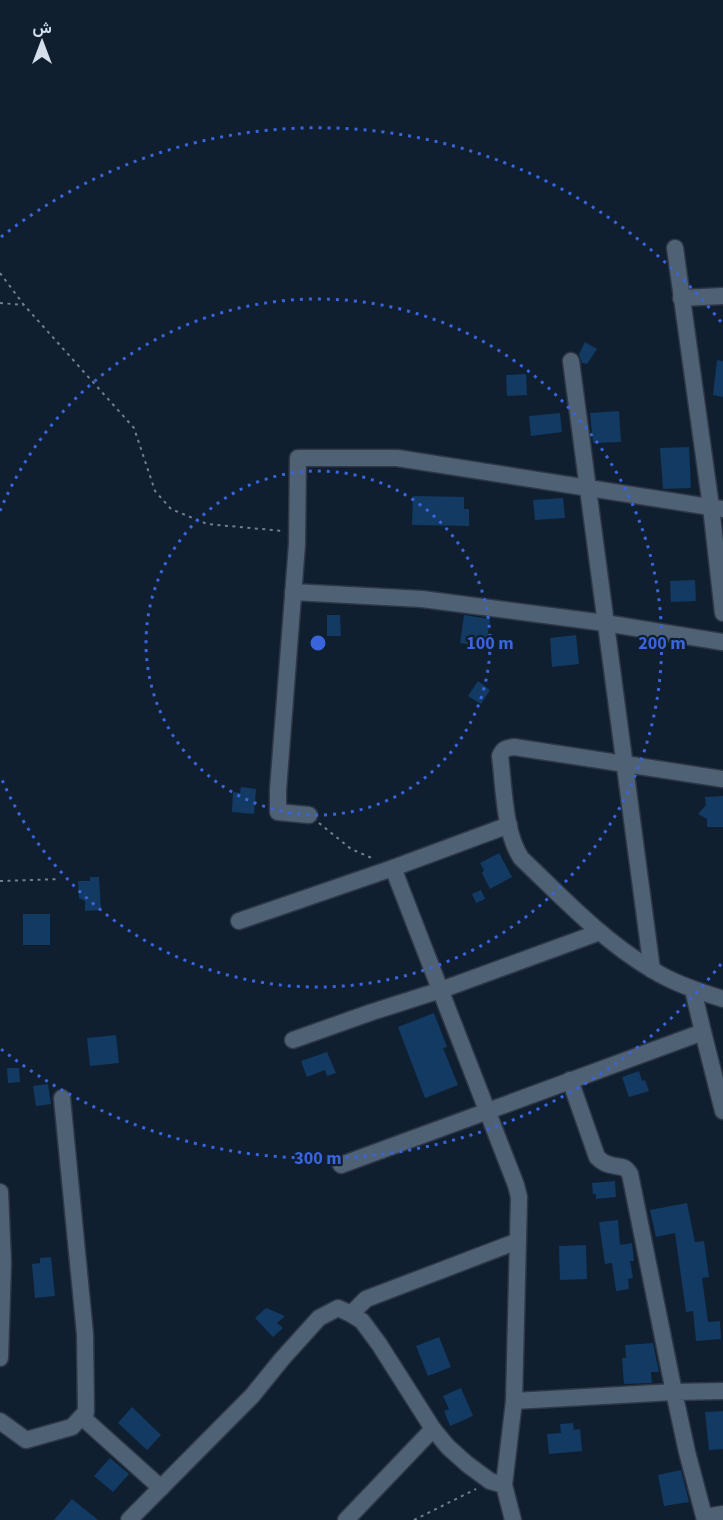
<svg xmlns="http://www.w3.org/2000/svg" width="723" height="1520" viewBox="0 0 723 1520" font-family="'Source Sans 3',Vazirmatn,sans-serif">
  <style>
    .building { fill: #123a63 }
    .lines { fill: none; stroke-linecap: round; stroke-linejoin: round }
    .minor-casing { stroke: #2f3746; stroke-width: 19 }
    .path { stroke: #727f8d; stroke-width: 2; stroke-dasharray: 3 4.5; stroke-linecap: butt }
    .minor { stroke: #4f6175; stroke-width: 16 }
    .ring { fill: none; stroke: #3964db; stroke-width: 3; stroke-dasharray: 3 6 }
    .centre { fill: #3964db; stroke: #0f1f30; stroke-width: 3 }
    .ring-label { font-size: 18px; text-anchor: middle; font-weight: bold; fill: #3964db; stroke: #0f1f30; stroke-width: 4.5; stroke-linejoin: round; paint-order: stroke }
  </style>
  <rect width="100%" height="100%" fill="#0f1f30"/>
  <g class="building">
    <polygon points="585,342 597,349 587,364 582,363 579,354"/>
    <polygon points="717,360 723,361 723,397 713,395"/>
    <polygon points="526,374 527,395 507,396 506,375"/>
    <polygon points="619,411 621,442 593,443 590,413"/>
    <polygon points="560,413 562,432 531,436 529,416"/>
    <polygon points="689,447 691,488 663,489 660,448"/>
    <polygon points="413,496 464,497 464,509 469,509 469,526 412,525"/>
    <polygon points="563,498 565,518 535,520 533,500"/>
    <polygon points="695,580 696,601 671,602 670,581"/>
    <polygon points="327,615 340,615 341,636 327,636"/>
    <polygon points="464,615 490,619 486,647 460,643"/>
    <polygon points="576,635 579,664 552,667 550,638"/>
    <polygon points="478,681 490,690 481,704 468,696"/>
    <polygon points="241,787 256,789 254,814 232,812 233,792 240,793"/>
    <polygon points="723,796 723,827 707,827 707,819 698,814 706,805 705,797"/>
    <polygon points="499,853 512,877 490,889 482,873 484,870 480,863"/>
    <polygon points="90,877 99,877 101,910 85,911 85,901 79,898 78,881 90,881"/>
    <polygon points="481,890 485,899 476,903 472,894"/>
    <rect x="23" y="914" width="27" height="31"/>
    <polygon points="434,1013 447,1047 443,1048 458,1085 425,1098 398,1027"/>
    <polygon points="116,1035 119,1063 90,1066 87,1038"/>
    <polygon points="327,1052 336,1073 327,1076 325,1070 307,1077 301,1061"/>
    <polygon points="7,1068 19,1068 20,1082 8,1083"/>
    <polygon points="639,1071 642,1081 645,1080 649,1091 629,1097 622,1077"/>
    <polygon points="48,1084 51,1104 36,1106 33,1086"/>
    <polygon points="615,1181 616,1197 596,1199 596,1194 593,1194 592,1183"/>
    <polygon points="687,1203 695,1242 704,1241 709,1277 702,1278 708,1322 720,1321 721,1339 696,1341 693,1311 686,1312 675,1233 656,1237 650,1210"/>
    <polygon points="618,1220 620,1245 632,1243 634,1261 630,1261 633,1278 628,1279 629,1289 616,1291 612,1263 605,1264 599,1222"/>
    <polygon points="586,1245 587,1279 560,1280 559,1246"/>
    <polygon points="51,1257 55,1296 35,1298 32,1264 40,1263 40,1258"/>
    <polygon points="266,1308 285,1316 277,1323 283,1328 273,1337 255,1318"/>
    <polygon points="439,1337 451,1367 428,1376 416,1346"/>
    <polygon points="653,1343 659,1372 651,1372 652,1383 624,1384 622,1358 626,1358 625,1345"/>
    <polygon points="461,1388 473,1416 450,1426 444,1411 449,1409 443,1396"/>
    <polygon points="132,1407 161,1435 147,1450 118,1423"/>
    <polygon points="723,1411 723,1449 709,1450 705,1412"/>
    <polygon points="573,1423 574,1430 580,1429 582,1451 549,1454 547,1434 561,1433 560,1424"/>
    <polygon points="110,1458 129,1474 113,1492 94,1476"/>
    <polygon points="681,1470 689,1502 664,1506 658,1475"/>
    <polygon points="72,1499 98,1520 54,1520"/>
  </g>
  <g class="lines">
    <defs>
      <g id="minor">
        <polyline points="675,248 711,507 723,613"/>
        <polyline points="681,298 723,296"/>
        <polyline points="571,361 652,970"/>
        <polyline points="293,592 422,599 605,623 723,642"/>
        <path d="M723,779L514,747C506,748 503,749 500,756C504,787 504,832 521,858C562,897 602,940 651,969C673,983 698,991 723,999"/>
        <polyline points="309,815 278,812 278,790 297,544 298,458 397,458 723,509"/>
        <polyline points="509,825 393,868 516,1185 519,1197 514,1401 504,1485 513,1520"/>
        <polyline points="239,921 393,868"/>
        <polyline points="693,990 703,1032"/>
        <polyline points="293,1040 372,1012 441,990 600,932"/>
        <polyline points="341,1165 703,1032 723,1111"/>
        <polyline points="0,1192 3,1263 0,1358"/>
        <polyline points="351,1314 366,1299 518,1241"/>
        <path d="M514,1401L674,1392L630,1174C624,1164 620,1168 611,1165C605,1164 601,1161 597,1157L570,1080"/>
        <polyline points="82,1417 161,1488"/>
        <polyline points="0,1421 26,1440 72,1427 86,1412 85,1334 62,1098"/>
        <polyline points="705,1517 723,1514"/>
        <polyline points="129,1520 252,1396 282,1359 319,1318 338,1308 351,1314 362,1321 379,1344 433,1429 448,1447 467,1464 490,1481 504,1485"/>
        <polyline points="346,1520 433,1429"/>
        <polyline points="705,1520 687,1452 674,1392 723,1391"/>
      </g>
    </defs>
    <use href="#minor" class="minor-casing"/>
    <g class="path">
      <polyline points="0,273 24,305 134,428 155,491 171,509 207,524 283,531"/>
      <polyline points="0,303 24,305"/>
      <polyline points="319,823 351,849 374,859"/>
      <polyline points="0,881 60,879"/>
      <polyline points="414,1520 476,1489"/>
    </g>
    <use href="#minor" class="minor"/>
  </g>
  <g class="ring">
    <circle cx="318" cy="643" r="172"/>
    <path d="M0 511A344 344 0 1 1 0 775"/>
    <path d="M721 964A515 515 0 0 1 1 1049M1 237A515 515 0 0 1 721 322"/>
  </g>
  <circle cx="318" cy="643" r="9" class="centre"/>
  <g class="ring-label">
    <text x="490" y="649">100 m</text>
    <text x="662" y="649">200 m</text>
    <text x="318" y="1164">300 m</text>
  </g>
  <g transform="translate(42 42)" stroke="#0f1f30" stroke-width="4.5" paint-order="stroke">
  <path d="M0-4.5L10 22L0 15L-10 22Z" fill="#d5dfeb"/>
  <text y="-9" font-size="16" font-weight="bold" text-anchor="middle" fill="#d5dfeb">ش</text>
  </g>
</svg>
